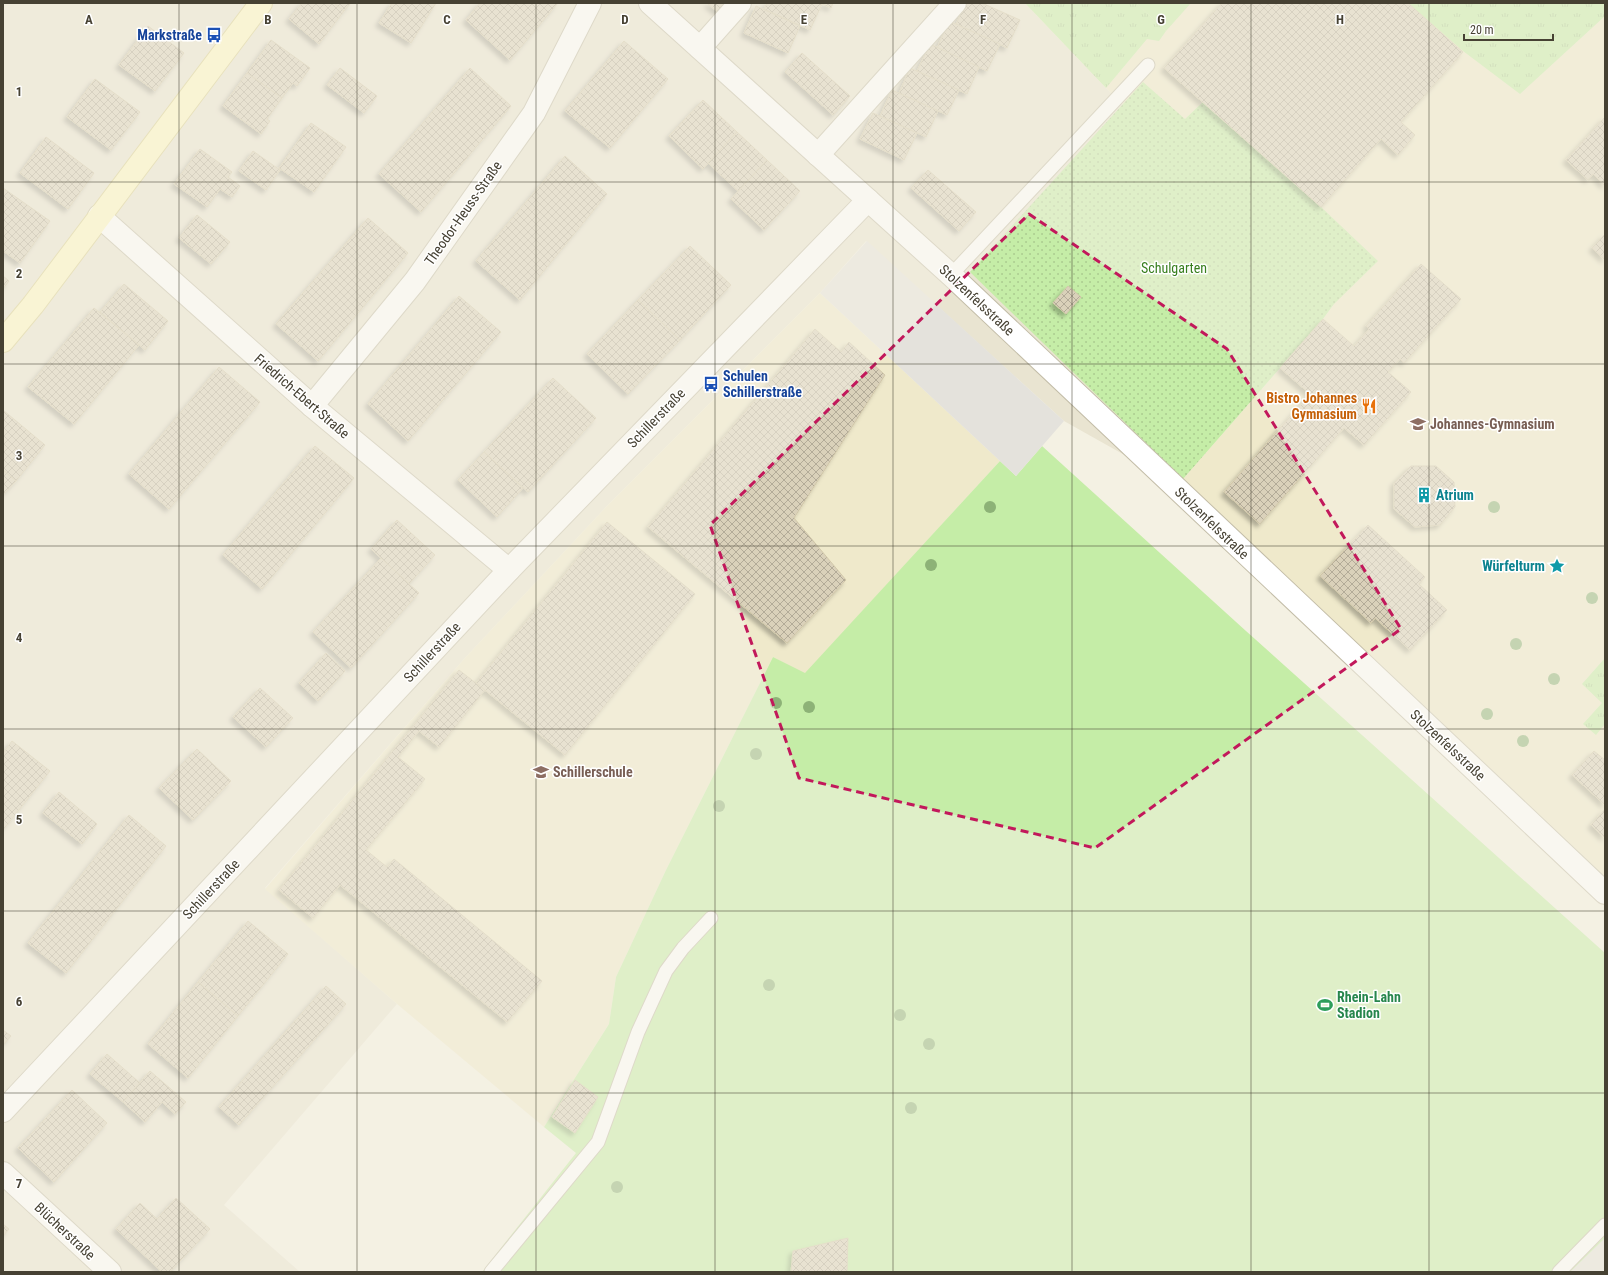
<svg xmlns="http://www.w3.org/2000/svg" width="1608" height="1275" viewBox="0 0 1608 1275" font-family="'Roboto Condensed',sans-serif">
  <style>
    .residential { fill: #e9e4d1 }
    .education { fill: #efe9cb }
    .grass { fill: url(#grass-tufts) }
    .garden { fill: url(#garden-dots) }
    .pitch { fill: #c5eda7 }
    .parking { fill: #e4e2dc }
    .building { fill: url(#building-cross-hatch); stroke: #d2c8aa; filter: url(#shadow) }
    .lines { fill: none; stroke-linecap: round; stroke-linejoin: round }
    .lane-casing { stroke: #c3bda8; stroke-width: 15 }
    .street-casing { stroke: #c3bda8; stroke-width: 24 }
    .secondary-casing { stroke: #d9cf8d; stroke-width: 24 }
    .lane { stroke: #fff; stroke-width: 13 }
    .street { stroke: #fff; stroke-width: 22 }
    .secondary { stroke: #fff8c2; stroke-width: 22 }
    .tree { fill: #8db277 }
    .marked { fill: none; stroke: #c2185b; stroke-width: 3; stroke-dasharray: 8 5; stroke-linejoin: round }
    .grid { fill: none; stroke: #464133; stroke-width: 1; stroke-opacity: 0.55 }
    .labels { text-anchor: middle; stroke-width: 3; stroke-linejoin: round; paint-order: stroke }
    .transit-label { font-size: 14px; font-weight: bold; fill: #164399; stroke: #fff; text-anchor: end }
    .street-label { font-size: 14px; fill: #464133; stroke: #fff }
    .park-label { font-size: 14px; fill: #387f1f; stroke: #fff }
    .food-label { font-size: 14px; font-weight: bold; fill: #c56008; stroke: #fff; text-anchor: end }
    .education-label { font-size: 14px; font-weight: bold; fill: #785e54; stroke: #fff; text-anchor: start }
    .culture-label { font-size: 14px; font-weight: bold; fill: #0d838f; stroke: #fff; text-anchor: start }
    .leisure-label { font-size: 14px; font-weight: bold; fill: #27864d; stroke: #fff; text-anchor: start }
    .grid-label { font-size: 13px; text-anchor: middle; font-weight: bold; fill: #464133; stroke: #fff; stroke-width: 3; stroke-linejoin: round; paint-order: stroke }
  </style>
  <defs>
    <pattern id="grass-tufts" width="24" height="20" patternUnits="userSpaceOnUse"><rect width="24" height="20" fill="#c5eda7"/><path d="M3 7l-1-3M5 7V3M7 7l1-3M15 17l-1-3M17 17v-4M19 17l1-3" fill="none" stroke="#abcc90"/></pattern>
    <pattern id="garden-dots" width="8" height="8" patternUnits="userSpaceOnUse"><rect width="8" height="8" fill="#c5eda7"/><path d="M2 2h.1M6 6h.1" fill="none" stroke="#abcc90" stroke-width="1.8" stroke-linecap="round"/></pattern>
    <pattern id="building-cross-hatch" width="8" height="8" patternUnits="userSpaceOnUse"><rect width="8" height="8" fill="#dad1ba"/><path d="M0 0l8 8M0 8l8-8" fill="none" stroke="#b3ab98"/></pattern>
    <filter id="shadow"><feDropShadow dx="-3.5" dy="3.5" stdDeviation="2" flood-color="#0004"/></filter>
  </defs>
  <rect width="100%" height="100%" fill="#f4f1e3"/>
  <polygon class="residential" points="3,3 1025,3 1106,88 1334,304 1183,479 1137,462 1064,421 866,241 820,293 605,508 464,659 265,888 397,1004 224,1205 300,1272 3,1272"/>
  <g class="education">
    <polygon points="1025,3 1605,3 1605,879 1183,479 1323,319 1334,304 1106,88"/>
    <polygon points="820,293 1000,461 805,674 773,657 666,870 616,977 609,1024 544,1127 397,1004 265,889 464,659 605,508"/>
  </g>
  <g class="grass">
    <polygon points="1025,3 1136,3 1166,31 1159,41 1147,39 1106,88"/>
    <polygon points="1408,3 1605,3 1605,16 1520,94 1463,51"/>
    <polygon points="1605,658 1605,724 1596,735 1583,724 1602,703 1582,684"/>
  </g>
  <polygon class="garden" points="1143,82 1185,119 1203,102 1321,207 1378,261 1334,304 1323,319 1183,479 970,272"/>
  <g class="pitch">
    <polygon points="1136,3 1191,3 1166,31"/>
    <polygon points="1042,446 1246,631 1605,953 1605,1272 482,1272 576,1153 544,1127 609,1024 616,977 666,870 773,657 805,673 1000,461 1016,476"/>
  </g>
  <g class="parking">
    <polygon points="867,241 1064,421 1016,476 820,293"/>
    <polygon points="1605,1238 1605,1272 1570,1272"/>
  </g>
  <g class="building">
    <polygon points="302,3 334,3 344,11 319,44 289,19"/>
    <polygon points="334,3 351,3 344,11"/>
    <polygon points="392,3 436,3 411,43 379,23"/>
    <polygon points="480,3 558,3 510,60 466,20"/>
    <polygon points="707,3 731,3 721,15"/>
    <polygon points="767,3 820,3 822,4 810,30 764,9"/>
    <polygon points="820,3 833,3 831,8"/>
    <polygon points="966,3 982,3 1020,20 1007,48 956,24"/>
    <polygon points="1222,3 1408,3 1463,52 1401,122 1415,135 1398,155 1381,139 1321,207 1164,68"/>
    <polygon points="756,6 800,26 788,53 744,33"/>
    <polygon points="949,21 1000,44 987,71 937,48"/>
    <polygon points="148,26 184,53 155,91 119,65"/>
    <polygon points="271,40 310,68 297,86 293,83 282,98 247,73"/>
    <polygon points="624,41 668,79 610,148 565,111"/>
    <polygon points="930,44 979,67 967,94 917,71"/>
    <polygon points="802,53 850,96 833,115 785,72"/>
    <polygon points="340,68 377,96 364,113 327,85"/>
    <polygon points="470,68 511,106 421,212 379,174"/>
    <polygon points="910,68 959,90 947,115 899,93"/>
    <polygon points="247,73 282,98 267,119 270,121 261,134 223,106"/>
    <polygon points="95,79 140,112 111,150 67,117"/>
    <polygon points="892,90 938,111 926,137 880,116"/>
    <polygon points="703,100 737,132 703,169 669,136"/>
    <polygon points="873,113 917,133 904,160 860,139"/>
    <polygon points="1605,117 1605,186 1593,174 1588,180 1566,160"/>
    <polygon points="311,123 346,147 314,192 279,168"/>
    <polygon points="737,132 767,160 738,191 708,163"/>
    <polygon points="46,137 94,173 68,209 20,173"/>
    <polygon points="200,149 232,172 228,177 240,186 232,197 220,189 207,207 174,184"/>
    <polygon points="253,151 280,170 266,190 239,171"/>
    <polygon points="565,156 607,194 520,300 476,261"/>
    <polygon points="767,160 800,191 764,230 731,199"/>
    <polygon points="928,170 976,212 959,231 911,188"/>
    <polygon points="3,188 50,221 20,263 3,251"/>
    <polygon points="197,215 230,242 211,264 179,238"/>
    <polygon points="368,218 408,253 318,361 276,324"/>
    <polygon points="1605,234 1605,260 1592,248"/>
    <polygon points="690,246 731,285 680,340 638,300"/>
    <polygon points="1421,264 1461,299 1404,363 1400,359 1388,372 1411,392 1364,445 1344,428 1260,524 1224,492 1310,394 1280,368 1323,319 1354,346 1369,329 1366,326"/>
    <polygon points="3,276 9,281 3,289"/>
    <polygon points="124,284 168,321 145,350 100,312"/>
    <polygon points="1068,286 1081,297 1066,314 1053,303"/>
    <polygon points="459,296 501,332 408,441 368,404"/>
    <polygon points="638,300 680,340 628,394 587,354"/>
    <polygon points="94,308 139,345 74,424 28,387"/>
    <polygon points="815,329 841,352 849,342 885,375 794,518 846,580 787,643 648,527"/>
    <polygon points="219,367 260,402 169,509 129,474"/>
    <polygon points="553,378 596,418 528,492 484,452"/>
    <polygon points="3,410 45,445 16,481 3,470"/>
    <polygon points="315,446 354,478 262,589 223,555"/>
    <polygon points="484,452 523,488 497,517 458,480"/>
    <polygon points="1411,466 1436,466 1454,482 1455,507 1440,525 1415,527 1394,509 1394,483"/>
    <polygon points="3,470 16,481 3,495"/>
    <polygon points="397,520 435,555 409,584 371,549"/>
    <polygon points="607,522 695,594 565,755 476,683"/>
    <polygon points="1368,525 1425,577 1419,584 1447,610 1410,650 1375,618 1371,623 1320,576"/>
    <polygon points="381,558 419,593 351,668 313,632"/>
    <polygon points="326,653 345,671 318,701 299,683"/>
    <polygon points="459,670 485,690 439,747 419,731 398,757 425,779 366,850 387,867 394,859 542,981 507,1022 340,885 313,918 279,890"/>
    <polygon points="260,688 293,718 266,747 233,717"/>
    <polygon points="12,741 50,771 3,830 3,753"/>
    <polygon points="197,749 231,781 193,820 159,788"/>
    <polygon points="1594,751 1605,760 1605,805 1572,775"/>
    <polygon points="59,792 97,824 82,844 43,813"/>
    <polygon points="1605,809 1605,838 1591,825"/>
    <polygon points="129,815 166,846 66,973 28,943"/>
    <polygon points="248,921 288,954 238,1016 198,982"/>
    <polygon points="198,982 238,1016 188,1078 148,1044"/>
    <polygon points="326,986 346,1004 239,1125 219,1107"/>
    <polygon points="3,1030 11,1036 3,1045"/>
    <polygon points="107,1054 140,1083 123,1102 90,1074"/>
    <polygon points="150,1071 186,1102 175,1114 162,1102 145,1122 123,1102"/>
    <polygon points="575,1080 598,1097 575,1133 552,1117"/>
    <polygon points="72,1090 107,1123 54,1182 18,1148"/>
    <polygon points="176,1198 210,1229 170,1272 162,1272 116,1229 140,1203 157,1219"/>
    <polygon points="3,1224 9,1229 3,1236"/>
    <polygon points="848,1238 847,1272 791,1272 793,1251"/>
  </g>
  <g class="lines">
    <defs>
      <g id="lane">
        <polyline points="951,275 1148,65"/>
        <polyline points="491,1272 598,1142 638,1032 666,971 683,948 711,918"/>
        <polyline points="1559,1272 1605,1225"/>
      </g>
      <g id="street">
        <polyline points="650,3 951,275 1605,893"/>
        <polyline points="700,48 740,3"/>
        <polyline points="818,155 955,3"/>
        <polyline points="99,216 312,406 509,570"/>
        <polyline points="312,406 415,281 534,113 590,3"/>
        <polyline points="3,1111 509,570 868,200"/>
        <polyline points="3,1173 110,1272"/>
      </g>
      <polyline id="secondary" points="3,341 33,305 261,3"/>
    </defs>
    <use href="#lane" class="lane-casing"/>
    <use href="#street" class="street-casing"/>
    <use href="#secondary" class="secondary-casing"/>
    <use href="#lane" class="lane"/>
    <use href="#street" class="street"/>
    <use href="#secondary" class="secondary"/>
  </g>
  <g class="tree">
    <circle cx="990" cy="507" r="6"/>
    <circle cx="1494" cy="507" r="6"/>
    <circle cx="931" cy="565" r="6"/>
    <circle cx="1592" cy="598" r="6"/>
    <circle cx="1516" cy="644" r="6"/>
    <circle cx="1554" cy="679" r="6"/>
    <circle cx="776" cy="703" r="6"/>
    <circle cx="809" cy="707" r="6"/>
    <circle cx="1487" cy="714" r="6"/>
    <circle cx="1523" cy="741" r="6"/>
    <circle cx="756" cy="754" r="6"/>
    <circle cx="719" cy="806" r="6"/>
    <circle cx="769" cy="985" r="6"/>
    <circle cx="900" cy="1015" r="6"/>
    <circle cx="929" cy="1044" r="6"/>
    <circle cx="911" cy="1108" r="6"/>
    <circle cx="617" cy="1187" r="6"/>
  </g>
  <path d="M0 0H1608V1275H0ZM1029,214L1227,349L1401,629L1095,848L799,778L710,525Z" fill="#f4f1e3" fill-opacity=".55" fill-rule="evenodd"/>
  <path class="marked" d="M1029,214L1227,349L1401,629L1095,848L799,778L710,525Z"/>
  <path class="grid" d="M179,3V1272M357,3V1272M536,3V1272M715,3V1272M893,3V1272M1072,3V1272M1251,3V1272M1429,3V1272M3,182H1605M3,364H1605M3,546H1605M3,729H1605M3,911H1605M3,1093H1605"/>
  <defs>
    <symbol id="bus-bare" viewBox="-9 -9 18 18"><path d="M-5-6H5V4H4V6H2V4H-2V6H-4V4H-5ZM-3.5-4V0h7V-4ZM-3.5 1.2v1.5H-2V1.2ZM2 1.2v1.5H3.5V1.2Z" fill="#1a4fb4" stroke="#fff" stroke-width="2.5" paint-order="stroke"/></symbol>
    <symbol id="restaurant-bare" viewBox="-9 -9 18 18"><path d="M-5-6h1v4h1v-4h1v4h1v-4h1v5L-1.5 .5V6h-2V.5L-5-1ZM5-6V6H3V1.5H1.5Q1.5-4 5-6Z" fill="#e8710a" stroke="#fff" stroke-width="2.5" paint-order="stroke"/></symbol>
    <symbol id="school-bare" viewBox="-9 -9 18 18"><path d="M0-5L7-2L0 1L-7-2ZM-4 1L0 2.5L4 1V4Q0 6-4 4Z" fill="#8d6e63" stroke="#fff" stroke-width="2.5" paint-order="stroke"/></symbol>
    <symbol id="building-bare" viewBox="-9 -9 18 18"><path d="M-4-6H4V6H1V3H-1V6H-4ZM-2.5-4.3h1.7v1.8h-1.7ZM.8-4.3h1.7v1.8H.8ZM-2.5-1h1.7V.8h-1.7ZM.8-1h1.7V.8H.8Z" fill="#0f9aa8" stroke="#fff" stroke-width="2.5" paint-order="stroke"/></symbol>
    <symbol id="sight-bare" viewBox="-9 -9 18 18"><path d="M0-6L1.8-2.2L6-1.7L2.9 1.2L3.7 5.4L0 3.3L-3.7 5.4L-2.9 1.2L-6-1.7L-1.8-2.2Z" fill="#0f9aa8" stroke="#fff" stroke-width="2.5" paint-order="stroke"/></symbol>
    <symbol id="stadium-bare" viewBox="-9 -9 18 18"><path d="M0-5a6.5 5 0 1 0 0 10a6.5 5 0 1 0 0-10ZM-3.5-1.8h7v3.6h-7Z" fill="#2e9e5b" stroke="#fff" stroke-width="2.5" paint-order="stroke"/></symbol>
  </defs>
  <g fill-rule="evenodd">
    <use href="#bus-bare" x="203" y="24" width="22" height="22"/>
    <use href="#bus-bare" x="700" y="373" width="22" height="22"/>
    <use href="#restaurant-bare" x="1358" y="395" width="22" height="22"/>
    <use href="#school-bare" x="1407" y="413" width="22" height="22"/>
    <use href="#building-bare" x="1413" y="484" width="22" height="22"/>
    <use href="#sight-bare" x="1546" y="555" width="22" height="22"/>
    <use href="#school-bare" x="530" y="761" width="22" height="22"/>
    <use href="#stadium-bare" x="1314" y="994" width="22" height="22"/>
  </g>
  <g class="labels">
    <g class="transit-label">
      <text x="202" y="40">Markstraße</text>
      <text x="723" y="381" text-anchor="start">Schulen<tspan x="723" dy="16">Schillerstraße</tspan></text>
    </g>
    <g class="street-label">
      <text transform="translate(463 213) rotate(-55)" y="5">Theodor-Heuss-Straße</text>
      <text transform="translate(977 300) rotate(43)" y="5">Stolzenfelsstraße</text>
      <text transform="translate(302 396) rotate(41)" y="5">Friedrich-Ebert-Straße</text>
      <text transform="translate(656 418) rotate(-46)" y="5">Schillerstraße</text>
      <text transform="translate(1212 523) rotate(44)" y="5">Stolzenfelsstraße</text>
      <text transform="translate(432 652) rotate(-47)" y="5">Schillerstraße</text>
      <text transform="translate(1448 745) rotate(43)" y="5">Stolzenfelsstraße</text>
      <text transform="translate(211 889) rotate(-47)" y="5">Schillerstraße</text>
      <text transform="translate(65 1231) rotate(43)" y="5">Blücherstraße</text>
    </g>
    <g class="park-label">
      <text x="1174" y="273">Schulgarten</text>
    </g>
    <g class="food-label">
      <text x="1357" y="403">Bistro Johannes<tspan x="1357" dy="16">Gymnasium</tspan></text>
    </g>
    <g class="education-label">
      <text x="1430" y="429">Johannes-Gymnasium</text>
      <text x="553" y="777">Schillerschule</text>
    </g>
    <g class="culture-label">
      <text x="1436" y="500">Atrium</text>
      <text x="1545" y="571" text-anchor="end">Würfelturm</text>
    </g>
    <g class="leisure-label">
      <text x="1337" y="1002">Rhein-Lahn<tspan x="1337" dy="16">Stadion</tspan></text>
    </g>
  </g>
  <g class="grid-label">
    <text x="89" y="24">A</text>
    <text x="268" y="24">B</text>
    <text x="447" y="24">C</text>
    <text x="625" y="24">D</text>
    <text x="804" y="24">E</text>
    <text x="983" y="24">F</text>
    <text x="1161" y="24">G</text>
    <text x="1340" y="24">H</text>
    <text x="19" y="96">1</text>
    <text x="19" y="278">2</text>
    <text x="19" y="460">3</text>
    <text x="19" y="642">4</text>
    <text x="19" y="824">5</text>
    <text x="19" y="1006">6</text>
    <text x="19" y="1188">7</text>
  </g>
  <rect width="1608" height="1275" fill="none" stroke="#464133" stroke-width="8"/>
  <path d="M1464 34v6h89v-6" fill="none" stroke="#464133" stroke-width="2"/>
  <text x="1470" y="34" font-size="12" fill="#464133" stroke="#ffffff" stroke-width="3" paint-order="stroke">20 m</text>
</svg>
